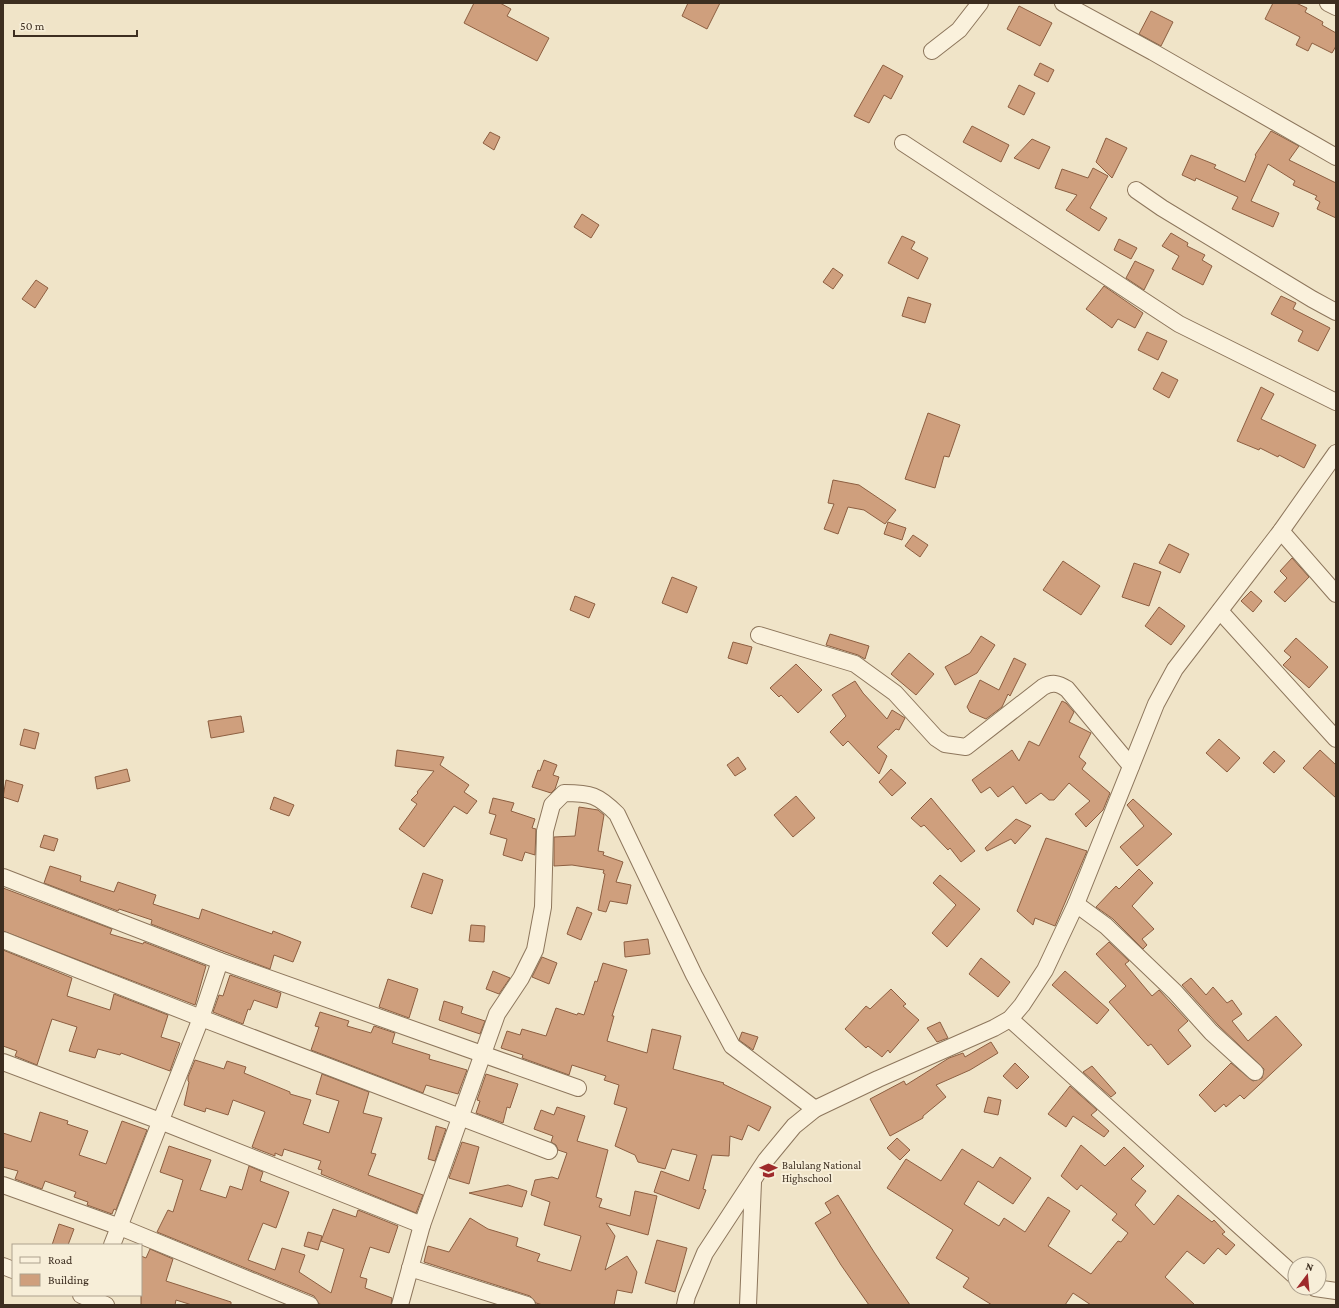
<svg xmlns="http://www.w3.org/2000/svg" width="1339" height="1308" viewBox="0 0 1339 1308" font-family="'Crimson Pro',serif">
  <style>
    .building { fill: #cf9f7d; stroke: #8d5f41 }
    .lines { fill: none; stroke-linecap: round; stroke-linejoin: round }
    .minor-casing { stroke: #8d765c; stroke-width: 18 }
    .minor { stroke: #faf1dc; stroke-width: 16 }
    .labels { text-anchor: middle; stroke-width: 4; stroke-linejoin: round; paint-order: stroke }
    .poi-label { font-size: 11px; fill: #3d2e20; stroke: #f7eed8; text-anchor: start }
  </style>
  <rect width="100%" height="100%" fill="#f0e4c8"/>
  <g class="building">
    <polygon points="474,3 500,3 511,9 507,16 549,38 537,61 464,23"/>
    <polygon points="688,3 720,3 707,29 682,16"/>
    <polygon points="1273,3 1296,3 1307,8 1305,12 1323,22 1322,25 1336,33 1336,46 1332,53 1312,43 1308,51 1296,45 1300,37 1265,19"/>
    <polygon points="1019,6 1052,23 1040,46 1007,29"/>
    <polygon points="1151,11 1173,22 1161,46 1139,34"/>
    <polygon points="1040,63 1054,70 1048,82 1034,75"/>
    <polygon points="883,65 903,76 891,99 884,95 869,123 854,116"/>
    <polygon points="1019,85 1035,93 1024,115 1008,107"/>
    <polygon points="972,126 1009,145 1001,162 963,142"/>
    <polygon points="1271,131 1299,146 1289,160 1336,183 1336,218 1317,209 1320,202 1315,199 1317,196 1293,185 1295,181 1268,164 1251,201 1279,213 1273,227 1232,209 1238,197 1196,178 1195,181 1182,175 1191,155 1216,165 1214,168 1245,182 1256,156 1255,155"/>
    <polygon points="490,132 500,137 494,150 483,143"/>
    <polygon points="1106,138 1127,148 1112,178 1096,162"/>
    <polygon points="1032,139 1050,147 1039,169 1014,158"/>
    <polygon points="1093,168 1108,176 1090,208 1107,218 1099,231 1066,210 1077,195 1055,188 1062,169 1088,178"/>
    <polygon points="582,214 599,225 591,238 574,227"/>
    <polygon points="1171,233 1188,243 1187,246 1205,255 1202,260 1212,266 1203,285 1172,269 1179,256 1162,246"/>
    <polygon points="902,236 915,242 911,249 928,258 918,279 888,263"/>
    <polygon points="1119,239 1137,248 1131,259 1114,250"/>
    <polygon points="1135,261 1154,270 1144,290 1126,278"/>
    <polygon points="833,268 843,275 833,289 823,282"/>
    <polygon points="36,280 48,288 35,308 22,299"/>
    <polygon points="1104,286 1143,313 1135,328 1118,319 1112,328 1086,309"/>
    <polygon points="1281,296 1296,303 1293,309 1330,328 1318,351 1298,341 1303,331 1271,314"/>
    <polygon points="908,297 931,304 925,323 902,316"/>
    <polygon points="1147,332 1167,341 1158,360 1138,350"/>
    <polygon points="1162,372 1178,380 1169,398 1153,389"/>
    <polygon points="1261,387 1274,394 1261,419 1316,445 1304,468 1279,455 1278,457 1260,448 1259,450 1237,441"/>
    <polygon points="928,413 960,425 949,457 944,456 935,488 905,479"/>
    <polygon points="833,480 859,485 896,510 885,524 864,510 848,507 838,534 824,529 834,504 828,503"/>
    <polygon points="888,522 906,528 902,540 884,534"/>
    <polygon points="913,535 928,545 920,557 905,546"/>
    <polygon points="1169,544 1189,554 1180,573 1159,563"/>
    <polygon points="1292,558 1309,577 1285,602 1274,592 1287,578 1280,571"/>
    <polygon points="1063,561 1100,586 1081,615 1043,590"/>
    <polygon points="1134,563 1161,572 1149,606 1122,597"/>
    <polygon points="672,577 697,587 687,613 662,603"/>
    <polygon points="1251,591 1262,601 1253,612 1241,601"/>
    <polygon points="575,596 595,604 589,618 570,610"/>
    <polygon points="1159,607 1185,626 1171,645 1145,626"/>
    <polygon points="830,634 869,646 865,659 858,655 826,645"/>
    <polygon points="981,636 995,645 977,673 955,685 945,667 970,653"/>
    <polygon points="1296,638 1328,667 1309,688 1283,665 1291,657 1284,651"/>
    <polygon points="733,642 752,647 747,664 728,658"/>
    <polygon points="909,653 934,674 916,695 891,674"/>
    <polygon points="1014,658 1026,664 1010,696 1008,694 1002,707 986,719 970,712 967,707 980,680 999,690"/>
    <polygon points="796,664 822,690 798,713 781,695 779,697 770,688"/>
    <polygon points="855,681 863,693 887,719 892,710 905,718 899,730 896,729 877,747 887,756 879,774 848,741 843,746 830,732 846,716 832,695"/>
    <polygon points="1062,701 1066,703 1074,712 1069,722 1091,733 1079,757 1086,763 1082,769 1110,793 1103,810 1086,827 1075,814 1090,801 1069,783 1054,800 1049,800 1041,793 1026,804 1013,786 998,797 990,787 981,793 972,780 1012,750 1019,761 1029,741 1039,746"/>
    <polygon points="241,716 244,732 211,738 208,721"/>
    <polygon points="24,729 39,733 35,749 20,745"/>
    <polygon points="1219,739 1240,758 1227,772 1206,753"/>
    <polygon points="397,750 444,757 440,765 469,785 464,792 477,801 467,814 454,806 424,847 399,829 417,804 411,800 418,793 417,792 434,771 395,766"/>
    <polygon points="1320,750 1336,765 1336,798 1303,768"/>
    <polygon points="1274,751 1285,761 1274,773 1263,763"/>
    <polygon points="738,757 746,769 735,776 727,765"/>
    <polygon points="544,760 557,765 553,775 559,777 555,789 551,793 532,787 538,770 540,771"/>
    <polygon points="127,769 130,781 97,789 95,777"/>
    <polygon points="891,769 906,783 892,796 879,782"/>
    <polygon points="6,780 23,785 18,802 3,797"/>
    <polygon points="796,796 815,818 793,837 774,815"/>
    <polygon points="274,797 294,805 289,816 270,809"/>
    <polygon points="493,798 514,803 511,811 535,819 532,828 536,829 535,855 525,852 522,861 503,855 507,839 490,834 496,815 489,813"/>
    <polygon points="931,798 975,851 961,862 950,848 948,850 924,825 921,827 911,818"/>
    <polygon points="1133,799 1172,834 1137,866 1120,847 1144,826 1127,805"/>
    <polygon points="579,807 598,810 604,815 598,851 604,852 603,855 623,862 616,882 631,885 627,904 610,901 606,912 598,910 605,874 603,873 604,870 572,865 554,866 554,837 575,836"/>
    <polygon points="1016,819 1031,826 1015,844 1011,839 987,851 985,848"/>
    <polygon points="44,835 58,839 54,851 40,847"/>
    <polygon points="1046,838 1087,851 1055,926 1035,918 1033,925 1017,911"/>
    <polygon points="50,866 81,876 80,881 114,892 118,882 156,895 153,904 199,919 202,909 272,934 273,931 301,942 293,962 274,955 270,969 151,924 152,920 119,909 118,911 44,883"/>
    <polygon points="1139,869 1153,883 1132,906 1154,929 1142,939 1147,945 1143,949 1113,919 1096,907 1116,886 1119,889"/>
    <polygon points="423,873 443,880 432,914 411,907"/>
    <polygon points="940,875 980,909 947,947 932,933 956,905 933,883"/>
    <polygon points="3,888 112,929 110,934 143,944 144,942 206,966 195,1005 3,931"/>
    <polygon points="577,907 592,913 581,940 567,934"/>
    <polygon points="471,925 485,926 484,942 469,941"/>
    <polygon points="648,939 650,954 625,957 624,942"/>
    <polygon points="1109,942 1129,961 1125,964 1152,996 1159,990 1188,1021 1178,1030 1191,1046 1168,1065 1151,1044 1148,1046 1109,1002 1126,986 1096,954"/>
    <polygon points="3,950 72,978 67,996 110,1010 114,994 168,1015 161,1037 180,1043 170,1071 121,1053 120,1055 98,1049 95,1058 69,1051 77,1027 52,1019 37,1065 15,1056 17,1051 3,1046"/>
    <polygon points="542,957 557,963 549,984 532,977"/>
    <polygon points="981,958 1010,982 998,997 969,974"/>
    <polygon points="603,963 627,970 612,1016 614,1016 607,1041 647,1053 652,1029 681,1036 673,1069 724,1083 723,1084 771,1107 759,1131 748,1125 742,1140 730,1136 729,1156 712,1155 703,1189 706,1190 699,1209 654,1192 661,1171 689,1181 697,1155 672,1149 665,1169 638,1162 635,1155 615,1146 627,1108 614,1104 619,1085 604,1080 606,1076 572,1065 569,1075 522,1058 523,1055 501,1048 507,1031 520,1035 522,1029 546,1036 556,1008 577,1015 578,1013 584,1015 595,981 597,982"/>
    <polygon points="493,971 510,978 499,994 486,989"/>
    <polygon points="1065,971 1109,1010 1097,1024 1052,985"/>
    <polygon points="230,975 281,993 277,1008 254,1000 250,1010 248,1009 243,1024 213,1012 219,995 223,996"/>
    <polygon points="1191,978 1206,995 1213,987 1227,1003 1232,1000 1242,1014 1232,1021 1248,1041 1276,1016 1302,1045 1244,1099 1240,1095 1226,1107 1224,1104 1215,1112 1199,1095 1231,1063 1253,1081 1262,1078 1264,1069 1218,1025 1182,985"/>
    <polygon points="388,979 418,989 409,1018 379,1007"/>
    <polygon points="891,989 906,1004 903,1006 919,1020 890,1053 888,1050 882,1057 868,1046 866,1048 845,1029 866,1006 870,1009"/>
    <polygon points="444,1001 463,1007 461,1013 485,1021 480,1034 439,1020"/>
    <polygon points="320,1012 349,1021 347,1026 371,1033 374,1026 395,1033 392,1043 430,1055 429,1059 467,1070 458,1094 426,1085 423,1093 311,1050 319,1027 315,1026"/>
    <polygon points="940,1022 948,1038 937,1042 927,1028"/>
    <polygon points="742,1032 758,1037 753,1050 739,1040"/>
    <polygon points="991,1042 998,1053 970,1070 936,1085 946,1097 923,1116 923,1118 890,1136 870,1099 904,1081 906,1085 949,1058 963,1053 965,1057"/>
    <polygon points="195,1060 224,1069 227,1061 246,1067 244,1073 290,1092 290,1094 311,1100 303,1124 329,1133 339,1101 316,1094 322,1074 369,1092 363,1113 382,1118 371,1153 376,1154 368,1175 423,1195 416,1213 321,1174 322,1170 318,1169 321,1161 284,1149 282,1156 275,1153 275,1156 252,1147 265,1112 263,1111 233,1100 228,1115 206,1108 205,1112 184,1105 189,1082 188,1081 188,1077"/>
    <polygon points="1015,1063 1029,1077 1017,1089 1003,1076"/>
    <polygon points="1092,1066 1116,1093 1111,1097 1083,1072"/>
    <polygon points="486,1074 518,1084 510,1108 507,1107 503,1123 476,1113 480,1101 477,1100"/>
    <polygon points="1070,1086 1097,1110 1091,1115 1109,1131 1104,1137 1073,1116 1066,1127 1048,1114"/>
    <polygon points="988,1097 1001,1100 998,1115 984,1112"/>
    <polygon points="557,1107 585,1116 577,1141 608,1150 596,1197 602,1199 599,1207 630,1216 635,1191 657,1196 648,1235 606,1223 615,1236 605,1270 627,1256 637,1272 632,1293 617,1290 614,1305 543,1305 536,1303 530,1296 424,1262 428,1246 449,1252 470,1218 488,1229 518,1238 516,1246 540,1254 537,1261 571,1271 581,1236 544,1225 550,1202 531,1195 535,1180 552,1177 558,1179 567,1153 558,1150 556,1145 551,1142 553,1136 534,1129 541,1110 554,1115"/>
    <polygon points="40,1112 68,1121 67,1124 88,1131 79,1155 106,1164 122,1121 147,1130 116,1210 114,1209 112,1214 87,1205 88,1202 74,1197 76,1192 45,1181 42,1189 15,1179 18,1171 3,1167 3,1133 31,1142"/>
    <polygon points="436,1126 446,1129 435,1161 428,1159"/>
    <polygon points="897,1138 910,1150 900,1160 887,1148"/>
    <polygon points="462,1142 479,1147 469,1184 449,1178"/>
    <polygon points="1081,1145 1105,1166 1124,1147 1144,1166 1131,1179 1146,1191 1135,1205 1154,1225 1178,1195 1212,1222 1214,1220 1225,1232 1222,1234 1235,1245 1226,1255 1218,1248 1204,1264 1187,1251 1165,1277 1195,1305 1091,1305 1073,1293 1065,1305 992,1305 963,1287 969,1278 936,1258 953,1230 887,1188 906,1159 941,1181 962,1149 993,1168 1000,1157 1031,1178 1013,1204 978,1181 964,1204 999,1226 1004,1218 1025,1232 1048,1197 1070,1211 1048,1246 1091,1274 1118,1241 1121,1242 1128,1233 1112,1220 1117,1214 1081,1185 1077,1190 1061,1176"/>
    <polygon points="169,1146 211,1160 200,1190 226,1198 230,1186 242,1190 249,1166 263,1172 260,1181 289,1192 276,1228 263,1223 248,1260 275,1270 282,1248 305,1255 299,1272 331,1293 344,1249 321,1241 333,1209 356,1217 358,1210 398,1226 389,1253 370,1247 360,1277 367,1279 365,1288 392,1298 391,1305 323,1305 319,1304 314,1296 157,1232 168,1210 173,1212 183,1180 160,1172"/>
    <polygon points="508,1185 527,1191 522,1207 469,1193"/>
    <polygon points="838,1195 874,1252 910,1305 869,1305 841,1265 815,1223 831,1213 825,1203"/>
    <polygon points="59,1224 74,1229 68,1245 52,1245"/>
    <polygon points="308,1232 322,1236 318,1250 304,1246"/>
    <polygon points="657,1240 687,1248 675,1292 645,1283"/>
    <polygon points="150,1249 173,1259 166,1281 231,1302 231,1305 192,1305 176,1300 175,1305 141,1305 141,1256 146,1258"/>
  </g>
  <g class="lines">
    <defs>
      <g id="minor">
        <polyline points="1063,3 1153,52 1336,157"/>
        <polyline points="1328,3 1336,7"/>
        <polyline points="932,51 959,30 980,3"/>
        <polyline points="903,143 1179,324 1336,402"/>
        <polyline points="1136,190 1162,208 1312,299 1336,312"/>
        <polyline points="1281,531 1336,594"/>
        <polyline points="1220,611 1336,739"/>
        <path d="M759,635L855,664L895,693L936,738L945,744L966,747L1043,687C1052,682 1058,683 1067,689L1131,766"/>
        <polyline points="3,877 220,961 578,1088"/>
        <polyline points="1076,904 1106,926 1175,992 1211,1032 1255,1072"/>
        <polyline points="3,940 201,1018 549,1151"/>
        <polyline points="1010,1019 1295,1276"/>
        <polyline points="3,1062 160,1121 422,1225"/>
        <polyline points="3,1185 120,1227 310,1305"/>
        <polyline points="112,1245 201,1018 220,961"/>
        <polyline points="3,1266 13,1270"/>
        <polyline points="410,1268 527,1305"/>
        <polyline points="1315,1288 1336,1291"/>
        <polyline points="81,1295 106,1305"/>
        <path d="M400,1305L422,1225L497,1014L521,978L535,950L543,907L545,831L552,805L564,793C591,793 598,795 617,814L694,975L732,1046L815,1109"/>
        <polyline points="685,1305 687,1296 705,1253 766,1160 794,1126 815,1109 878,1079 994,1028 1010,1019 1022,1005 1045,970 1076,904 1156,704 1175,669 1281,531 1336,453"/>
        <polyline points="748,1305 753,1182"/>
      </g>
    </defs>
    <use href="#minor" class="minor-casing"/>
    <use href="#minor" class="minor"/>
  </g>
  <defs>
    <symbol id="school-bare" viewBox="-9 -9 18 18"><path d="M0-5L7-2L0 1L-7-2ZM-4 1L0 2.5L4 1V4Q0 6-4 4Z" fill="#9e2a2b" stroke="#f7eed8" stroke-width="2.5" paint-order="stroke"/></symbol>
  </defs>
  <g fill-rule="evenodd">
    <use href="#school-bare" x="756" y="1158" width="25" height="25"/>
  </g>
  <g class="labels">
    <g class="poi-label">
      <text x="782" y="1169">Balulang National<tspan x="782" dy="13">Highschool</tspan></text>
    </g>
  </g>
  <rect width="1339" height="1308" fill="none" stroke="#3d2e20" stroke-width="8"/>
  <rect x="12" y="1244" width="130" height="52" fill="#f7eed8" stroke="#ada18e"/>
  <rect x="20" y="1257" width="20" height="6" fill="#faf1dc" stroke="#ada18e"/>
  <text x="48" y="1264" font-size="12" fill="#3d2e20">Road</text>
  <rect x="20" y="1274" width="20" height="12" fill="#cf9f7d" stroke="#ada18e"/>
  <text x="48" y="1284" font-size="12" fill="#3d2e20">Building</text>
  <g transform="translate(1307 1276) rotate(16)"><circle r="19" fill="#f7eed8" stroke="#ada18e"/>
  <path d="M0-3L7 15L0 10L-7 15Z" fill="#9e2a2b"/>
  <text y="-6" font-size="11" font-weight="bold" text-anchor="middle" fill="#3d2e20">N</text>
  </g>
  <path d="M14 30v6h123v-6" fill="none" stroke="#3d2e20" stroke-width="2"/>
  <text x="20" y="30" font-size="12" fill="#3d2e20" stroke="#f7eed8" stroke-width="3" paint-order="stroke">50 m</text>
</svg>
